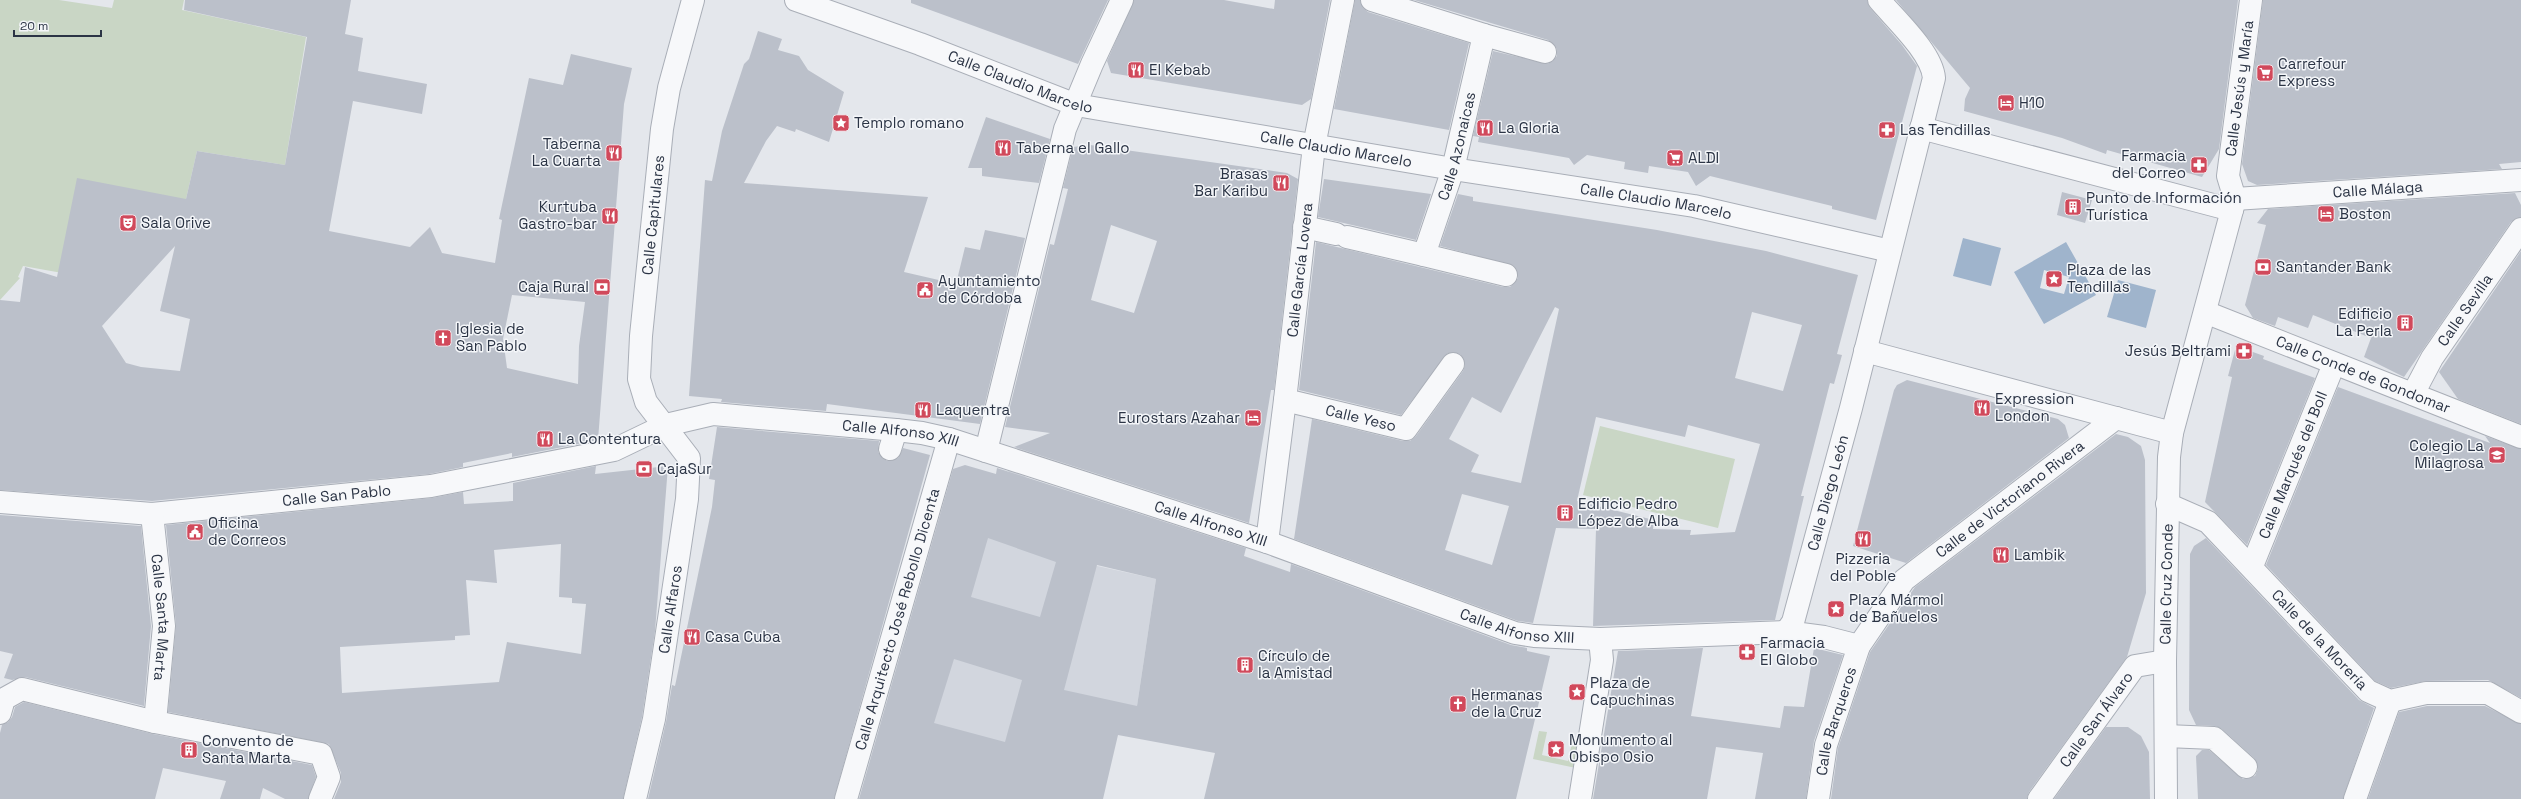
<svg xmlns="http://www.w3.org/2000/svg" width="2521" height="799" viewBox="0 0 2521 799" font-family="'Space Grotesk',sans-serif">
  <style>
    .built { fill: #d2d6de }
    .green { fill: #c9d6c5 }
    .water { fill: #9fb4cc; fill-rule: evenodd }
    .building { fill: #bbc0ca; fill-rule: evenodd }
    .lines { fill: none; stroke-linecap: round; stroke-linejoin: round }
    .minor-casing { stroke: #a9aeb7; stroke-width: 24 }
    .minor { stroke: #f7f8fa; stroke-width: 22 }
    .labels { text-anchor: middle; stroke-width: 3; stroke-linejoin: round; paint-order: stroke }
    .poi-label { font-size: 15px; fill: #2b3445; stroke: #f4f6f9; text-anchor: start }
    .street-label { font-size: 15px; fill: #2b3445; stroke: #f4f6f9 }
  </style>
  <rect width="100%" height="100%" fill="#e4e7ec"/>
  <polygon class="built" points="1009,470 1026,474 1024,482 1075,561 1156,579 1137,706 1084,784 864,799"/>
  <g class="green">
    <polygon points="0,0 59,0 112,8 114,0 184,0 182,10 306,37 285,165 197,151 186,199 79,276 23,266 18,277 20,278 0,300"/>
    <polygon points="1600,426 1735,459 1718,528 1583,495"/>
    <polygon points="1539,731 1547,732 1542,755 1568,761 1573,738 1582,739 1576,768 1533,759"/>
  </g>
  <g class="water">
    <polygon points="1963,238 2001,248 1991,286 1953,276"/>
    <path d="M2066,242L2096,295L2044,324L2014,272ZM2044,270L2069,277L2064,294L2040,288Z"/>
    <polygon points="2118,280 2156,290 2146,328 2107,317"/>
  </g>
  <g class="building">
    <path d="M185,0H351L345,34L363,38L358,71L427,84L422,114L353,101L329,231L410,247L430,227L442,253L495,263L502,220L499,219L529,78L563,85L571,54L632,68L624,104L598,440L512,457V453L463,463V467L429,474L152,501L0,490V300L20,302L25,267L57,277L77,178L186,199L197,151L285,165L307,37L184,10ZM175,246L160,311L190,319L180,371L141,367L126,363L102,326ZM512,295L585,302L579,346L578,384L507,368L503,339Z"/>
    <polygon points="911,0 1108,0 1078,64 911,3"/>
    <polygon points="1134,0 1224,0 1274,9 1275,0 1330,0 1311,99 1302,105 1111,73 1107,61"/>
    <polygon points="1355,0 1360,0 1363,8 1368,12 1469,43 1449,130 1334,109"/>
    <polygon points="1414,0 1867,0 1870,8 1902,45 1917,66 1876,220 1832,209 1832,206 1710,176 1696,186 1688,172 1649,166 1648,173 1624,169 1625,162 1587,155 1574,165 1569,158 1478,142 1479,137 1473,136 1493,51 1548,64 1557,56 1557,49 1548,40"/>
    <polygon points="1896,0 2238,0 2219,149 2202,177 2107,150 2106,154 2062,138 1964,111 1965,99 1970,88"/>
    <polygon points="2263,0 2521,0 2521,162 2499,164 2502,169 2257,185 2248,181 2242,164"/>
    <polygon points="758,31 782,39 778,50 799,56 808,70 844,92 829,142 796,129 795,132 777,126 766,141 744,183 928,197 904,272 956,284 965,247 980,250 985,230 1025,238 980,424 827,404 826,411 721,402 722,399 689,396 705,180 712,181 722,131 744,64 749,59"/>
    <polygon points="986,117 1050,139 1039,183 982,176 982,168 968,168"/>
    <path d="M1090,145L1287,173L1298,179L1274,390H1271L1249,523L1014,447L1050,433L1005,427L1050,244L1054,245L1068,189L1063,188L1073,147ZM1111,225L1157,241L1134,313L1091,300Z"/>
    <polygon points="1324,179 1431,194 1416,240 1318,217"/>
    <polygon points="2062,192 2092,200 2085,223 2057,215"/>
    <polygon points="2515,193 2521,205 2521,217 2511,222 2404,377 2364,357 2371,338 2313,315 2308,328 2278,317 2275,326 2253,318 2245,305 2266,225 2257,223 2268,209"/>
    <path d="M1458,194L1473,197V201L1657,230L1766,251L1858,275L1837,354L1842,355L1834,384L1830,383L1801,496H1804L1775,620L1593,626L1596,529L1556,528L1533,623L1518,621L1294,539L1312,419L1403,441H1410L1416,436L1463,371L1465,365L1460,354L1448,353L1401,415L1299,390L1316,242L1503,287H1510L1518,278L1514,266L1440,246ZM1555,307L1559,309L1521,483L1471,472L1479,455L1449,439L1472,397L1501,413ZM1752,312L1802,325L1783,391L1735,378ZM1596,417L1685,437L1688,425L1760,444L1735,532L1690,535L1691,530L1653,529L1654,520L1577,501ZM1462,494L1509,506L1492,565L1445,550Z"/>
    <polygon points="2521,251 2521,424 2458,399 2439,372"/>
    <polygon points="2239,347 2264,356 2263,359 2315,378 2247,545 2205,502 2232,377 2228,376 2235,350 2238,351"/>
    <polygon points="1907,380 2058,419 2065,425 2069,438 1906,563 1853,546 1894,390 1897,385"/>
    <polygon points="2338,387 2490,443 2485,436 2521,449 2521,698 2488,680 2426,681 2391,688 2375,681 2266,565"/>
    <polygon points="717,427 879,441 878,452 887,461 898,458 903,448 930,455 834,799 648,799 666,722 672,685 675,686 712,507 715,480 709,479"/>
    <polygon points="2116,434 2128,437 2141,446 2145,460 2146,593 2127,657 2029,792 2027,799 1831,799 1838,748 1870,652 1915,587"/>
    <path d="M965,465L996,474L997,468L1246,548L1244,556L1261,562L1290,572L1291,564L1511,645L1527,648V651L1550,656L1516,799H1204L1215,753L1118,735L1103,799H859L953,469ZM988,538L1056,562L1040,617L971,597ZM1097,565L1156,579L1137,706L1064,690ZM954,659L1022,680L1005,742L934,723Z"/>
    <path d="M596,466L595,474L668,466L655,631L642,717L623,799H334L341,782V773L329,744L168,712L176,625L166,525L432,498L463,492L464,504L513,501V483ZM561,544L559,597L572,598V603L586,604L581,654L507,642L499,682L342,693L340,647L455,640V636L470,635L466,580L497,583L494,550Z"/>
    <polygon points="0,515 141,526 151,626 144,706 25,677 12,680 4,678 13,654 0,651"/>
    <polygon points="2206,538 2359,700 2374,708 2343,799 2198,799 2196,756 2202,750 2209,750 2243,779 2255,776 2258,769 2254,758 2222,729 2215,726 2196,725 2189,710 2190,554 2194,546"/>
    <polygon points="1703,648 1691,716 1780,728 1784,706 1804,707 1814,648 1843,655 1814,741 1806,799 1755,799 1763,753 1716,747 1707,799 1593,799 1618,651"/>
    <polygon points="24,702 153,734 312,765 316,777 308,799 285,799 263,788 260,799 220,799 226,781 163,768 155,799 0,799 0,733 2,725 8,722 12,717 15,707"/>
    <polygon points="2427,706 2485,706 2521,724 2521,799 2368,799 2399,712"/>
    <polygon points="2106,727 2128,727 2141,736 2149,752 2150,799 2054,799"/>
  </g>
  <g class="lines">
    <defs>
      <g id="minor">
        <path id="s1" d="M796,0L920,44L1076,105L1453,169L1694,206L1890,251"/>
        <polyline points="1484,35 1545,52"/>
        <polyline points="1921,128 2232,210"/>
        <path id="s2" d="M2235,199L2521,180"/>
        <polyline points="1304,227 1336,234"/>
        <path id="s3" d="M1347,237L1424,255L1453,169L1484,35L1372,0"/>
        <polyline points="1424,255 1506,275"/>
        <path id="s4" d="M2205,312L2521,437"/>
        <polyline points="1865,351 2172,433"/>
        <path id="s5" d="M2413,394L2432,358L2521,229"/>
        <path id="s6" d="M1285,400L1406,429L1453,364"/>
        <polyline points="890,449 896,430"/>
        <polyline points="986,451 1065,129 1092,64 1122,0"/>
        <path id="s7" d="M0,502L152,514L431,486L614,450L666,425L713,414L896,430L922,433L949,439L1267,542L1515,633L1534,636L1600,639L1786,632L1824,637L1859,646"/>
        <path id="s8" d="M2167,504L2208,522L2368,691L2390,701L2426,693H2488L2521,712"/>
        <path id="s9" d="M152,514L164,626L155,722"/>
        <path id="s10" d="M1267,542L1285,400L1314,146L1343,0"/>
        <path id="s11" d="M2252,566L2334,364"/>
        <path id="s12" d="M1786,632L1793,622L1851,408L1934,78C1932,53 1896,20 1879,0"/>
        <polyline points="0,713 4,699 22,689 155,722 321,754 329,777 320,799"/>
        <polyline points="2166,736 2214,738 2246,767"/>
        <path id="s13" d="M635,799L654,719L687,499L689,458L646,402L639,379L641,336L662,129L669,88L693,0"/>
        <path id="s14" d="M846,799L949,439"/>
        <polyline points="1580,799 1602,660 1600,639"/>
        <path id="s15" d="M1818,799L1826,745L1859,646L1904,580L2116,418"/>
        <path id="s16" d="M2039,799L2135,666L2165,661"/>
        <path id="s17" d="M2166,799L2165,661L2169,457L2172,433L2235,199L2228,176L2251,0"/>
        <polyline points="2355,799 2390,701"/>
      </g>
    </defs>
    <use href="#minor" class="minor-casing"/>
    <use href="#minor" class="minor"/>
  </g>
  <defs>
    <symbol id="restaurant-square" viewBox="-11 -11 22 22"><rect x="-9" y="-9" width="18" height="18" rx="4" fill="#d1495b" stroke="#f4f6f9"/><path d="M-5-6h1v4h1v-4h1v4h1v-4h1v5L-1.5 .5V6h-2V.5L-5-1ZM5-6V6H3V1.5H1.5Q1.5-4 5-6Z" fill="#fff"/></symbol>
    <symbol id="supermarket-square" viewBox="-11 -11 22 22"><rect x="-9" y="-9" width="18" height="18" rx="4" fill="#d1495b" stroke="#f4f6f9"/><path d="M-6-5.5h2.5l.6 2H6L4.5 2H-2.5L-4.4-4H-6ZM-1.5 3.2a1.3 1.3 0 1 0 .1 0ZM3 3.2a1.3 1.3 0 1 0 .1 0Z" fill="#fff"/></symbol>
    <symbol id="hotel-square" viewBox="-11 -11 22 22"><rect x="-9" y="-9" width="18" height="18" rx="4" fill="#d1495b" stroke="#f4f6f9"/><path d="M-6-4.5h1.5V1H6V5H4.5V3h-9V5H-6ZM-4 0a1.8 1.8 0 1 1 3.6 0ZM.5 0V-2.5h3Q6-2.5 6 0Z" fill="#fff"/></symbol>
    <symbol id="sight-square" viewBox="-11 -11 22 22"><rect x="-9" y="-9" width="18" height="18" rx="4" fill="#d1495b" stroke="#f4f6f9"/><path d="M0-6L1.8-2.2L6-1.7L2.9 1.2L3.7 5.4L0 3.3L-3.7 5.4L-2.9 1.2L-6-1.7L-1.8-2.2Z" fill="#fff"/></symbol>
    <symbol id="pharmacy-square" viewBox="-11 -11 22 22"><rect x="-9" y="-9" width="18" height="18" rx="4" fill="#d1495b" stroke="#f4f6f9"/><path d="M-2-6h4v4h4v4h-4v4h-4v-4h-4v-4h4Z" fill="#fff"/></symbol>
    <symbol id="building-square" viewBox="-11 -11 22 22"><rect x="-9" y="-9" width="18" height="18" rx="4" fill="#d1495b" stroke="#f4f6f9"/><path d="M-4-6H4V6H1V3H-1V6H-4ZM-2.5-4.3h1.7v1.8h-1.7ZM.8-4.3h1.7v1.8H.8ZM-2.5-1h1.7V.8h-1.7ZM.8-1h1.7V.8H.8Z" fill="#fff"/></symbol>
    <symbol id="theatre-square" viewBox="-11 -11 22 22"><rect x="-9" y="-9" width="18" height="18" rx="4" fill="#d1495b" stroke="#f4f6f9"/><path d="M-5-5.5Q0-4 5-5.5V0Q5 5 0 6Q-5 5-5 0ZM-3.3-2.5H-1v1.5H-3.3ZM1-2.5H3.3v1.5H1ZM-2.8 1Q0 5.5 2.8 1Z" fill="#fff"/></symbol>
    <symbol id="bank-square" viewBox="-11 -11 22 22"><rect x="-9" y="-9" width="18" height="18" rx="4" fill="#d1495b" stroke="#f4f6f9"/><path d="M-6-4H6V4H-6ZM0-2.3a2.3 2.3 0 1 0 0 4.6a2.3 2.3 0 1 0 0-4.6Z" fill="#fff"/></symbol>
    <symbol id="civic-square" viewBox="-11 -11 22 22"><rect x="-9" y="-9" width="18" height="18" rx="4" fill="#d1495b" stroke="#f4f6f9"/><path d="M-.6-6.5H3V-4.5H.6V-3L4-1V1h2V6H-6V1h2V-1L-.6-3ZM-1.2 2.5V6h2.4V2.5Z" fill="#fff"/></symbol>
    <symbol id="church-square" viewBox="-11 -11 22 22"><rect x="-9" y="-9" width="18" height="18" rx="4" fill="#d1495b" stroke="#f4f6f9"/><path d="M-1.2-6h2.4v3.5h3.3v2.4h-3.3V6h-2.4V-.1h-3.3v-2.4h3.3Z" fill="#fff"/></symbol>
    <symbol id="school-square" viewBox="-11 -11 22 22"><rect x="-9" y="-9" width="18" height="18" rx="4" fill="#d1495b" stroke="#f4f6f9"/><path d="M0-5L7-2L0 1L-7-2ZM-4 1L0 2.5L4 1V4Q0 6-4 4Z" fill="#fff"/></symbol>
  </defs>
  <g fill-rule="evenodd">
    <use href="#restaurant-square" x="1126" y="60" width="20" height="20"/>
    <use href="#supermarket-square" x="2255" y="63" width="20" height="20"/>
    <use href="#hotel-square" x="1996" y="93" width="20" height="20"/>
    <use href="#sight-square" x="831" y="113" width="20" height="20"/>
    <use href="#restaurant-square" x="1475" y="118" width="20" height="20"/>
    <use href="#pharmacy-square" x="1877" y="120" width="20" height="20"/>
    <use href="#restaurant-square" x="993" y="138" width="20" height="20"/>
    <use href="#restaurant-square" x="604" y="143" width="20" height="20"/>
    <use href="#supermarket-square" x="1665" y="148" width="20" height="20"/>
    <use href="#pharmacy-square" x="2189" y="155" width="20" height="20"/>
    <use href="#restaurant-square" x="1271" y="173" width="20" height="20"/>
    <use href="#building-square" x="2063" y="197" width="20" height="20"/>
    <use href="#hotel-square" x="2316" y="204" width="20" height="20"/>
    <use href="#restaurant-square" x="600" y="206" width="20" height="20"/>
    <use href="#theatre-square" x="118" y="213" width="20" height="20"/>
    <use href="#bank-square" x="2253" y="257" width="20" height="20"/>
    <use href="#sight-square" x="2044" y="269" width="20" height="20"/>
    <use href="#bank-square" x="592" y="277" width="20" height="20"/>
    <use href="#civic-square" x="915" y="280" width="20" height="20"/>
    <use href="#building-square" x="2395" y="313" width="20" height="20"/>
    <use href="#church-square" x="433" y="328" width="20" height="20"/>
    <use href="#pharmacy-square" x="2234" y="341" width="20" height="20"/>
    <use href="#restaurant-square" x="1972" y="398" width="20" height="20"/>
    <use href="#restaurant-square" x="913" y="400" width="20" height="20"/>
    <use href="#hotel-square" x="1243" y="408" width="20" height="20"/>
    <use href="#restaurant-square" x="535" y="429" width="20" height="20"/>
    <use href="#school-square" x="2487" y="445" width="20" height="20"/>
    <use href="#bank-square" x="634" y="459" width="20" height="20"/>
    <use href="#building-square" x="1555" y="503" width="20" height="20"/>
    <use href="#civic-square" x="185" y="522" width="20" height="20"/>
    <use href="#restaurant-square" x="1853" y="529" width="20" height="20"/>
    <use href="#restaurant-square" x="1991" y="545" width="20" height="20"/>
    <use href="#sight-square" x="1826" y="599" width="20" height="20"/>
    <use href="#restaurant-square" x="682" y="627" width="20" height="20"/>
    <use href="#pharmacy-square" x="1737" y="642" width="20" height="20"/>
    <use href="#building-square" x="1235" y="655" width="20" height="20"/>
    <use href="#sight-square" x="1567" y="682" width="20" height="20"/>
    <use href="#church-square" x="1448" y="694" width="20" height="20"/>
    <use href="#sight-square" x="1546" y="739" width="20" height="20"/>
    <use href="#building-square" x="179" y="740" width="20" height="20"/>
  </g>
  <g class="labels">
    <g class="poi-label">
      <text x="2278" y="69">Carrefour<tspan x="2278" dy="17">Express</tspan></text>
      <text x="1149" y="75">El Kebab</text>
      <text x="2019" y="108">H10</text>
      <text x="854" y="128">Templo romano</text>
      <text x="1498" y="133">La Gloria</text>
      <text x="1900" y="135">Las Tendillas</text>
      <text x="601" y="149" text-anchor="end">Taberna<tspan x="601" dy="17">La Cuarta</tspan></text>
      <text x="1016" y="153">Taberna el Gallo</text>
      <text x="2186" y="161" text-anchor="end">Farmacia<tspan x="2186" dy="17">del Correo</tspan></text>
      <text x="1688" y="163">ALDI</text>
      <text x="1268" y="179" text-anchor="end">Brasas<tspan x="1268" dy="17">Bar Karibu</tspan></text>
      <text x="2086" y="203">Punto de Información<tspan x="2086" dy="17">Turística</tspan></text>
      <text x="597" y="212" text-anchor="end">Kurtuba<tspan x="597" dy="17">Gastro-bar</tspan></text>
      <text x="2339" y="219">Boston</text>
      <text x="141" y="228">Sala Orive</text>
      <text x="2276" y="272">Santander Bank</text>
      <text x="2067" y="275">Plaza de las<tspan x="2067" dy="17">Tendillas</tspan></text>
      <text x="938" y="286">Ayuntamiento<tspan x="938" dy="17">de Córdoba</tspan></text>
      <text x="589" y="292" text-anchor="end">Caja Rural</text>
      <text x="2392" y="319" text-anchor="end">Edificio<tspan x="2392" dy="17">La Perla</tspan></text>
      <text x="456" y="334">Iglesia de<tspan x="456" dy="17">San Pablo</tspan></text>
      <text x="2231" y="356" text-anchor="end">Jesús Beltrami</text>
      <text x="1995" y="404">Expression<tspan x="1995" dy="17">London</tspan></text>
      <text x="936" y="415">Laquentra</text>
      <text x="1240" y="423" text-anchor="end">Eurostars Azahar</text>
      <text x="558" y="444">La Contentura</text>
      <text x="2484" y="451" text-anchor="end">Colegio La<tspan x="2484" dy="17">Milagrosa</tspan></text>
      <text x="657" y="474">CajaSur</text>
      <text x="1578" y="509">Edificio Pedro<tspan x="1578" dy="17">López de Alba</tspan></text>
      <text x="208" y="528">Oficina<tspan x="208" dy="17">de Correos</tspan></text>
      <text x="2014" y="560">Lambik</text>
      <text x="1863" y="564" text-anchor="middle">Pizzeria<tspan x="1863" dy="17">del Poble</tspan></text>
      <text x="1849" y="605">Plaza Mármol<tspan x="1849" dy="17">de Bañuelos</tspan></text>
      <text x="705" y="642">Casa Cuba</text>
      <text x="1760" y="648">Farmacia<tspan x="1760" dy="17">El Globo</tspan></text>
      <text x="1258" y="661">Círculo de<tspan x="1258" dy="17">la Amistad</tspan></text>
      <text x="1590" y="688">Plaza de<tspan x="1590" dy="17">Capuchinas</tspan></text>
      <text x="1471" y="700">Hermanas<tspan x="1471" dy="17">de la Cruz</tspan></text>
      <text x="1569" y="745">Monumento al<tspan x="1569" dy="17">Obispo Osio</tspan></text>
      <text x="202" y="746">Convento de<tspan x="202" dy="17">Santa Marta</tspan></text>
    </g>
    <g class="street-label">
      <text dy="5" stroke="none"><textPath href="#s1" startOffset="239">Calle Claudio Marcelo</textPath></text>
      <text dy="5" stroke="none"><textPath href="#s17" startOffset="721">Calle Jesús y María</textPath></text>
      <text dy="5" stroke="none"><textPath href="#s3" startOffset="193">Calle Azonaicas</textPath></text>
      <text dy="5" stroke="none"><textPath href="#s1" startOffset="563">Calle Claudio Marcelo</textPath></text>
      <text dy="5" stroke="none"><textPath href="#s2" startOffset="143">Calle Málaga</textPath></text>
      <text dy="5" stroke="none"><textPath href="#s1" startOffset="887">Calle Claudio Marcelo</textPath></text>
      <text dy="5" stroke="none"><textPath href="#s13" startOffset="605">Calle Capitulares</textPath></text>
      <text dy="5" stroke="none"><textPath href="#s10" startOffset="274">Calle García Lovera</textPath></text>
      <text dy="5" stroke="none"><textPath href="#s5" startOffset="99">Calle Sevilla</textPath></text>
      <text dy="5" stroke="none"><textPath href="#s4" startOffset="170">Calle Conde de Gondomar</textPath></text>
      <text dy="5" stroke="none"><textPath href="#s6" startOffset="78">Calle Yeso</textPath></text>
      <text dy="5" stroke="none"><textPath href="#s7" startOffset="914">Calle Alfonso XIII</textPath></text>
      <text dy="5" stroke="none"><textPath href="#s11" startOffset="109">Calle Marqués del Boll</textPath></text>
      <text dy="5" stroke="none"><textPath href="#s12" startOffset="146">Calle Diego León</textPath></text>
      <text dy="5" stroke="none"><textPath href="#s7" startOffset="338">Calle San Pablo</textPath></text>
      <text dy="5" stroke="none"><textPath href="#s15" startOffset="372">Calle de Victoriano Rivera</textPath></text>
      <text dy="5" stroke="none"><textPath href="#s7" startOffset="1238">Calle Alfonso XIII</textPath></text>
      <text dy="5" stroke="none"><textPath href="#s17" startOffset="215">Calle Cruz Conde</textPath></text>
      <text dy="5" stroke="none"><textPath href="#s13" startOffset="193">Calle Alfaros</textPath></text>
      <text dy="5" stroke="none"><textPath href="#s9" startOffset="104">Calle Santa Marta</textPath></text>
      <text dy="5" stroke="none"><textPath href="#s14" startOffset="187">Calle Arquitecto José Rebollo Dicenta</textPath></text>
      <text dy="5" stroke="none"><textPath href="#s7" startOffset="1562">Calle Alfonso XIII</textPath></text>
      <text dy="5" stroke="none"><textPath href="#s8" startOffset="207">Calle de la Morería</textPath></text>
      <text dy="5" stroke="none"><textPath href="#s16" startOffset="98">Calle San Álvaro</textPath></text>
      <text dy="5" stroke="none"><textPath href="#s15" startOffset="80">Calle Barqueros</textPath></text>
    </g>
  </g>
  <path d="M14 30v6h87v-6" fill="none" stroke="#2b3445" stroke-width="2"/>
  <text x="20" y="30" font-size="12" fill="#2b3445" stroke="#f4f6f9" stroke-width="3" paint-order="stroke">20 m</text>
</svg>
